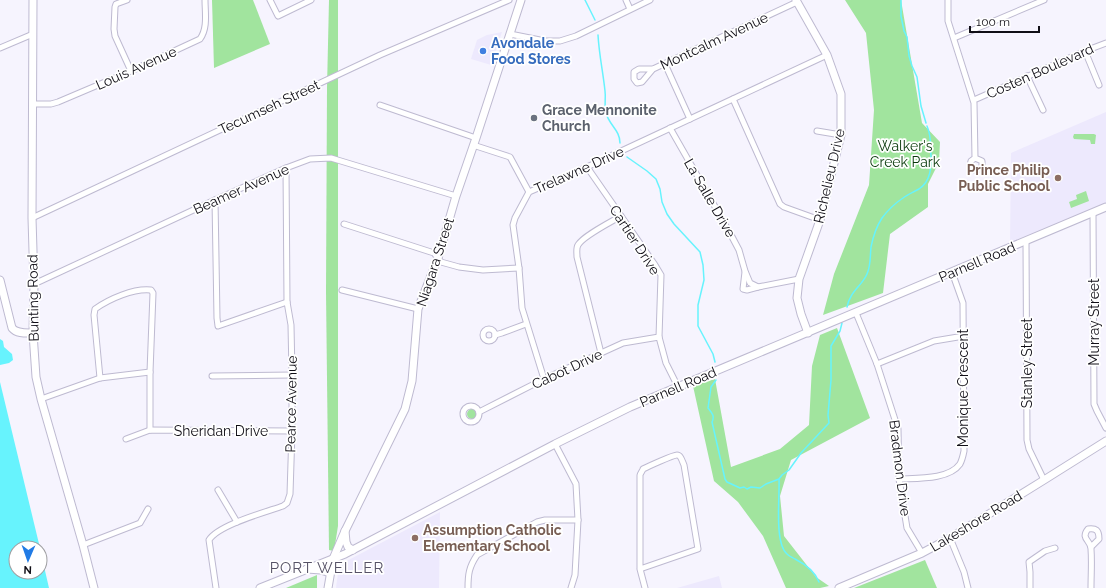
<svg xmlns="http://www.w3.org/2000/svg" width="1106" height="588" viewBox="0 0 1106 588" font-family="Raleway,sans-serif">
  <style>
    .built { fill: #ede9fd }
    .green { fill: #a1e49e }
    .water { fill: #67f3fd }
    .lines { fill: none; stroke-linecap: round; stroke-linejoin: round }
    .stream { stroke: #67f3fd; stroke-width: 1.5 }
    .minor-casing { stroke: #bebad1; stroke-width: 7 }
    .tertiary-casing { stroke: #bebad1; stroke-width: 9 }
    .secondary-casing { stroke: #bebad1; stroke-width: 9 }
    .minor { stroke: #fff; stroke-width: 5 }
    .tertiary { stroke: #fff; stroke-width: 7 }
    .secondary { stroke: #fff; stroke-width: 7 }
    .shop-dot { fill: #3f7fe0; stroke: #fff; stroke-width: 1.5 }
    .worship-dot { fill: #6b7280; stroke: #fff; stroke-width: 1.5 }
    .education-dot { fill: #8d6e63; stroke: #fff; stroke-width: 1.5 }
    .labels { text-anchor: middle; stroke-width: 3.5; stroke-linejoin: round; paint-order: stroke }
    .street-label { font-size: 14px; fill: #100e16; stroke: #fff }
    .shop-label { font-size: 14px; font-weight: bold; fill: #366cbe; stroke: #fff; text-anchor: start }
    .worship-label { font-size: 14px; font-weight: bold; fill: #5b616d; stroke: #fff; text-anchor: start }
    .park-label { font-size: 14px; fill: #08390a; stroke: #fff }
    .education-label { font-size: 14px; font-weight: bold; fill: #785e54; stroke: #fff; text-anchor: end }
    .neighbourhood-label { font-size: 15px; letter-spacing: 1px; fill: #565266; stroke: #fff }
  </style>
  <rect width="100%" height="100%" fill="#f6f4fe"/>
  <g class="built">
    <polygon points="502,32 491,65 471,59 477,40 487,35"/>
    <polygon points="1106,112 1106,203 1010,245 1011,153"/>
    <polygon points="440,512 439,588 336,588 339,565"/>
    <polygon points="719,576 722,588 677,588"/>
  </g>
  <g class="green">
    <polygon points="212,0 253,0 270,44 214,68"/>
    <polygon points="329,0 338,0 338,526 334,551 329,550 326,292 327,88"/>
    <polygon points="845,0 901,0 922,123 940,142 939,162 928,184 928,207 890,234 883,293 823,315 834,274 869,185 874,110 866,33"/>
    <polygon points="1074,134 1094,134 1096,135 1095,144 1091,144 1090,140 1074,139 1073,137"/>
    <polygon points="1086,191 1089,201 1071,208 1069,202 1077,199 1076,195"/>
    <polygon points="837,328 870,418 791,460 780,496 784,536 816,577 829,586 820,588 786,588 763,536 738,502 714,481 693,386 715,379 731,467 780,449 809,425 812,366 820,335"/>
    <circle cx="472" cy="414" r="5"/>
    <polygon points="925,560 937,588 854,588"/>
    <polygon points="317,575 317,588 286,588"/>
  </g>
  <g class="water">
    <polygon points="0,339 3,341 4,347 12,354 13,360 9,363 0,365"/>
    <polygon points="0,382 40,548 16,548 16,572 40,572 40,549 49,588 0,588"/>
  </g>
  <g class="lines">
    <g class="stream">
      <polyline points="585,0 595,20"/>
      <polyline points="901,0 901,16 904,31 907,37 909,56 912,66 917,77 921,106 926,123"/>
      <path d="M598,35C599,54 603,72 605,91C606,98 604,106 606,113C609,125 620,130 620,143"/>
      <polyline points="627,157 647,171 656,179 660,189 662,202 667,214 674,224 700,252 703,265 704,280 698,305 698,326 713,354 715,362"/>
      <path d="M847,307C850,291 862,286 867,274C871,265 870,256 871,247C873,237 876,227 882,218C888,210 894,204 903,198C908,194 914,192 919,189C931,181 931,168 931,156C930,145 932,138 927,126"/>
      <path d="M716,380L711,387L708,408C712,413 715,416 712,422L725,479L727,482L740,488L744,487L747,489L751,487L760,488L766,484L779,479L782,475L789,470L801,453L829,423L828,415L831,380V346L840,331L842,323"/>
      <path d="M779,479C780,496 774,543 787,554C790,557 792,557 795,559C805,564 815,572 819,582"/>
    </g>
    <defs>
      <g id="minor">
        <polyline points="127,0 116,4 115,7 114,29 115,36 131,71"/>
        <polyline points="270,0 278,16 311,0"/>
        <polyline points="626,0 630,9"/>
        <polyline points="948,0 948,21 974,103 975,158 971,161 970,165 971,168 975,170 980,169 982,167 982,161 975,158"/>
        <polyline points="510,34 545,41 560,41 576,36 650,0"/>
        <polyline points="954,38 1044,0"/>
        <polyline points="0,48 33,34"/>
        <polyline points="1085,51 1099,85"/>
        <polyline points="665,64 690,119"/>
        <polyline points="653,69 642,82 637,83 634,79 634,72 639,69 653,69 797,2"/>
        <polyline points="1027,76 1043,110"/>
        <polyline points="733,99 780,204 784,207 820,220"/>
        <polyline points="974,100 1085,51 1106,43"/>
        <path d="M33,104H51L58,102L131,71L200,39C208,28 205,13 205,0"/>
        <polyline points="380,105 476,138"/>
        <polyline points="670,128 730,233 739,250 745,271 750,283 758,287"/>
        <polyline points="817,131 841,135"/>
        <polyline points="473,145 510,157 529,192"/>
        <polyline points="587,167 655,265 661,275 659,337 666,363 678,387"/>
        <polyline points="215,200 217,318 218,326 287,302"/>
        <polyline points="1093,213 1094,404 1097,411 1106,428"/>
        <polyline points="32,218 380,55 509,0"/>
        <polyline points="344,224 434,253 441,262 459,267 483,270 519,268"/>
        <polyline points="1026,242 1027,440 1029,449 1044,480"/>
        <polyline points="745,272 743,289 747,290 758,287 799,279"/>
        <polyline points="34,284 215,200 286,168 310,159 331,158 456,196"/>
        <polyline points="342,290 418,309"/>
        <polyline points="856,313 877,364 898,429 899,479 907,528 922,553"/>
        <circle cx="489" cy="335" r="6"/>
        <polyline points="495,335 502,333 526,324"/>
        <path d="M601,353L577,257C577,253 576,248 578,245C583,236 611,222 621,216"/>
        <polyline points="877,364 934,341 964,336"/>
        <polyline points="212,376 292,375"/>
        <path d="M100,378L94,315L95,309C109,299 134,288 151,290L153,293L150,372V430"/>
        <polyline points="544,379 522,308 519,268 513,225 515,218 529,192 587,167 827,55"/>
        <polyline points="41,399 100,378 150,372"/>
        <circle cx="471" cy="414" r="8"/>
        <polyline points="479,412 544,379 623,343 659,337"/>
        <polyline points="126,439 150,430 292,431"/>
        <polyline points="555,444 576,484 578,520 575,575 571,588"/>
        <path d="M899,479C916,478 949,480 960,464C962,460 963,456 964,451L963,303L952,272"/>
        <polyline points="218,490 237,522"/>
        <polyline points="950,538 964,572 968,588"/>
        <polyline points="83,545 140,523 148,509"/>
        <path d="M640,569L698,549L684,465C682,461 681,455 677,455C673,455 647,467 643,469C643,470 640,474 640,475V569L645,588"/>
        <path d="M216,588L209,540C218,525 266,512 283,506L287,503L290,494L292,431V375L291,325L287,302L286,168"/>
        <path d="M468,588C468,574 469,567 477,555L537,522L545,520H578"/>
        <polyline points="1030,588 1030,572 1029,562 1045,551 1055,548"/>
        <path d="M1091,588C1091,575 1092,562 1091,549C1091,540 1080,539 1088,529C1096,528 1099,530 1099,539L1091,547"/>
      </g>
      <g id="tertiary">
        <polyline points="796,0 827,55 841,94 841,135 820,220 799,279 797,298 801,314 808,333"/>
        <polyline points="260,588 345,554 555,444 630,407 1106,207"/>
      </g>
      <g id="secondary">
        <polyline points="33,0 32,218 34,284 33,333 36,377 41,399 83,545 94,588"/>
        <path d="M0,280L12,328C17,334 26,333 33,333"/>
        <polyline points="345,531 346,542 348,547 353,550"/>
        <polyline points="307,569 321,570 330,573"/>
        <polyline points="328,588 333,559 345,531 405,409 412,381 418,309 438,258 456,196 476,138 521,0"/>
        <polyline points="839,588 922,553 950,538 1044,480 1106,441"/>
      </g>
    </defs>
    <use href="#minor" class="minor-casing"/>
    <use href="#tertiary" class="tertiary-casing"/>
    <use href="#secondary" class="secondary-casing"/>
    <use href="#minor" class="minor"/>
    <use href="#tertiary" class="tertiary"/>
    <use href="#secondary" class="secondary"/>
  </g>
  <circle class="shop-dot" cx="483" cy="51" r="4"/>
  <circle class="worship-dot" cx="534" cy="118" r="4"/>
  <g class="education-dot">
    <circle cx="1058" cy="178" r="4"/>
    <circle cx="415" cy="538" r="4"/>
  </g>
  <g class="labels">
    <g class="street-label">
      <text transform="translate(714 41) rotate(-25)" y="5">Montcalm Avenue</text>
      <text transform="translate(136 68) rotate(-24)" y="5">Louis Avenue</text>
      <text transform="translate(1040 71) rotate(-24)" y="5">Costen Boulevard</text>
      <text transform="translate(269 107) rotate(-25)" y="5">Tecumseh Street</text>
      <text transform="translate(579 170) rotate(-24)" y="5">Trelawne Drive</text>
      <text transform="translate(829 176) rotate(-77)" y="5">Richelieu Drive</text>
      <text transform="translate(241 189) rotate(-24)" y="5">Beamer Avenue</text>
      <text transform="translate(710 198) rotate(60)" y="5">La Salle Drive</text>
      <text transform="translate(635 240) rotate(57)" y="5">Cartier Drive</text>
      <text transform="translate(435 262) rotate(-72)" y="5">Niagara Street</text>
      <text transform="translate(977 262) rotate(-23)" y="5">Parnell Road</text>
      <text transform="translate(33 298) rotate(-91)" y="5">Bunting Road</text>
      <text transform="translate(1094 322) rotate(-90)" y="5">Murray Street</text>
      <text transform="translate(1027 363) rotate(-90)" y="5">Stanley Street</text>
      <text transform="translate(567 369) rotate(-25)" y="5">Cabot Drive</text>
      <text transform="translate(678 387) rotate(-23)" y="5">Parnell Road</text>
      <text transform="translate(963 388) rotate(-90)" y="5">Monique Crescent</text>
      <text transform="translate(291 404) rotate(-89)" y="5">Pearce Avenue</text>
      <text x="221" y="436">Sheridan Drive</text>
      <text transform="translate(900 468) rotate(83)" y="5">Bradmon Drive</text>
      <text transform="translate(976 521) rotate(-31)" y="5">Lakeshore Road</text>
    </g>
    <g class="shop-label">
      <text x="491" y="48">Avondale<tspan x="491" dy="16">Food Stores</tspan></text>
    </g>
    <g class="worship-label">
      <text x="542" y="115">Grace Mennonite<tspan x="542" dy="16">Church</tspan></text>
    </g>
    <g class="park-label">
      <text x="905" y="151">Walker's<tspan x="905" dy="16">Creek Park</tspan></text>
    </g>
    <g class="education-label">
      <text x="1050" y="175">Prince Philip<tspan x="1050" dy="16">Public School</tspan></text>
      <text x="423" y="535" text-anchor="start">Assumption Catholic<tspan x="423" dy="16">Elementary School</tspan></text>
    </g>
    <g class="neighbourhood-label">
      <text x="327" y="573">PORT WELLER</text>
    </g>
  </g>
  <g transform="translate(28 560) rotate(182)"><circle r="19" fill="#ffffff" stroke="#9f9fa2"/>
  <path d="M0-3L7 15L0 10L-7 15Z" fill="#217be5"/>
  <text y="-6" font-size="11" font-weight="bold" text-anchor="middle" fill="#100e16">N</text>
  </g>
  <path d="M970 26v6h69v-6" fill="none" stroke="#100e16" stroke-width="2"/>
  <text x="976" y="26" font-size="12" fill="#100e16" stroke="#ffffff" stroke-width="3" paint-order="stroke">100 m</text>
</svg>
